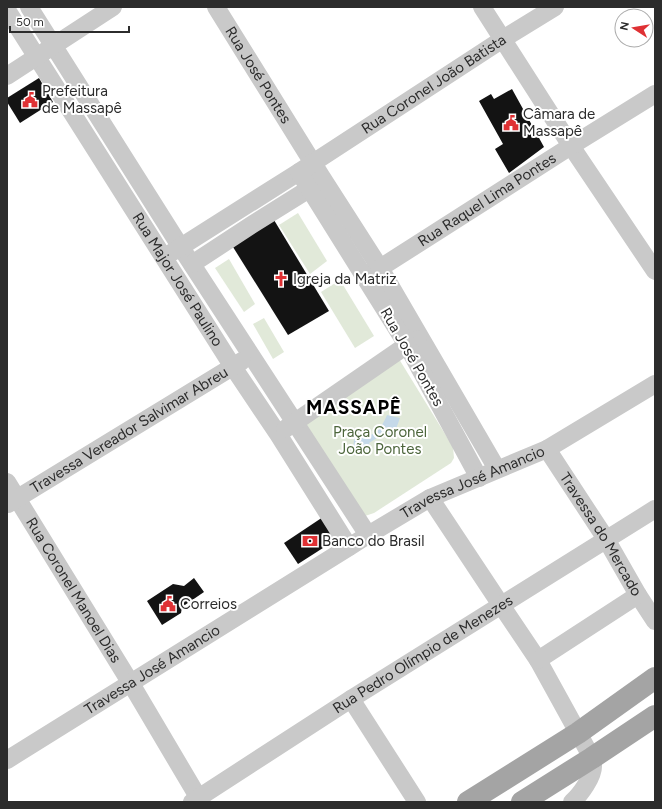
<svg xmlns="http://www.w3.org/2000/svg" width="662" height="809" viewBox="0 0 662 809" font-family="Figtree,sans-serif">
  <style>
    .green { fill: #e1e9d9 }
    .water { fill: #c5d9e9 }
    .building { fill: #131313 }
    .lines { fill: none; stroke-linecap: round; stroke-linejoin: round }
    .minor { stroke: #c9c9c9; stroke-width: 18 }
    .major { stroke: #a4a4a4; stroke-width: 22 }
    .labels { text-anchor: middle; stroke-width: 4; stroke-linejoin: round; paint-order: stroke }
    .street-label { font-size: 15px; fill: #2c2c2c; stroke: #fff }
    .poi-label { font-size: 15px; fill: #2c2c2c; stroke: #fff; text-anchor: start }
    .park-label { font-size: 15px; fill: #4c653b; stroke: #fff }
    .district-label { font-size: 19px; font-weight: bold; letter-spacing: 1px; fill: #000; stroke: #fff }
  </style>
  <rect width="100%" height="100%" fill="#fff"/>
  <g class="green">
    <polygon points="298,213 327,261 310,274 279,225"/>
    <polygon points="229,259 255,304 244,312 215,268"/>
    <polygon points="340,280 374,336 355,348 321,292"/>
    <polygon points="264,318 284,352 273,359 253,324"/>
    <polygon points="399,359 453,447 454,458 451,463 374,513 365,516 301,426"/>
  </g>
  <path class="water" d="M387,415L400,418L396,429L388,438L383,434L369,443L371,448L364,452L353,453L354,438C373,437 380,432 387,415Z"/>
  <g class="building">
    <polygon points="39,78 53,102 20,123 7,102 7,98"/>
    <polygon points="512,89 544,147 509,173 495,149 503,144 479,101 491,94 494,99"/>
    <polygon points="274,220 329,311 288,335 233,247"/>
    <polygon points="323,517 337,539 298,564 284,543"/>
    <polygon points="194,578 204,592 182,607 181,613 162,625 147,601 173,584 184,586"/>
  </g>
  <g class="lines">
    <g class="minor">
      <polyline points="29,7 180,246 368,535"/>
      <path id="s1" d="M216,7L321,176L380,268L497,469"/>
      <polyline points="482,7 571,146 655,271"/>
      <path id="s2" d="M7,10L233,367L278,434L349,547"/>
      <polyline points="7,76 113,7"/>
      <polyline points="171,253 299,172"/>
      <polyline points="192,264 253,224 309,189"/>
      <path id="s3" d="M369,273L380,268L571,146L655,94"/>
      <polyline points="285,429 407,345 418,339"/>
      <path id="s4" d="M547,449L606,539L638,595L655,621"/>
      <path id="s5" d="M479,478L407,345L299,172L503,39L555,7"/>
      <path id="s6" d="M7,482L130,682L201,802"/>
      <path d="M430,498L501,605L538,660L592,758C592,758 593,764 593,765C594,776 580,795 572,802"/>
      <path id="s7" d="M8,504L242,361"/>
      <polyline points="538,660 638,595"/>
      <polyline points="351,699 417,802"/>
      <path id="s8" d="M7,760L349,547L368,535L430,498L547,449L655,384"/>
      <path id="s9" d="M192,802L351,699L655,509"/>
    </g>
    <g class="major">
      <polyline points="468,802 578,733 655,678"/>
      <polyline points="522,802 592,758 655,716"/>
    </g>
  </g>
  <defs>
    <symbol id="civic-bare" viewBox="-9 -9 18 18"><path d="M-.6-6.5H3V-4.5H.6V-3L4-1V1h2V6H-6V1h2V-1L-.6-3ZM-1.2 2.5V6h2.4V2.5Z" fill="#df3134" stroke="#fff" stroke-width="2.5" paint-order="stroke"/></symbol>
    <symbol id="church-bare" viewBox="-9 -9 18 18"><path d="M-1.2-6h2.4v3.5h3.3v2.4h-3.3V6h-2.4V-.1h-3.3v-2.4h3.3Z" fill="#df3134" stroke="#fff" stroke-width="2.5" paint-order="stroke"/></symbol>
    <symbol id="bank-bare" viewBox="-9 -9 18 18"><path d="M-6-4H6V4H-6ZM0-2.3a2.3 2.3 0 1 0 0 4.6a2.3 2.3 0 1 0 0-4.6Z" fill="#df3134" stroke="#fff" stroke-width="2.5" paint-order="stroke"/></symbol>
  </defs>
  <g fill-rule="evenodd">
    <use href="#civic-bare" x="19" y="89" width="22" height="22"/>
    <use href="#civic-bare" x="500" y="112" width="22" height="22"/>
    <use href="#church-bare" x="270" y="268" width="22" height="22"/>
    <use href="#bank-bare" x="299" y="530" width="22" height="22"/>
    <use href="#civic-bare" x="157" y="593" width="22" height="22"/>
  </g>
  <g class="labels">
    <g class="street-label">
      <text dy="5" stroke="none"><textPath href="#s1" startOffset="80">Rua José Pontes</textPath></text>
      <text dy="5" stroke="none"><textPath href="#s5" startOffset="516">Rua Coronel João Batista</textPath></text>
      <text dy="5" stroke="none"><textPath href="#s3" startOffset="139">Rua Raquel Lima Pontes</textPath></text>
      <text dy="5" stroke="none"><textPath href="#s2" startOffset="319">Rua Major José Paulino</textPath></text>
      <text transform="translate(412 357) rotate(60)" y="5">Rua José Pontes</text>
      <text dy="5" stroke="none"><textPath href="#s7" startOffset="142">Travessa Vereador Salvimar Abreu</textPath></text>
      <text dy="5" stroke="none"><textPath href="#s8" startOffset="543">Travessa José Amancio</textPath></text>
      <text dy="5" stroke="none"><textPath href="#s4" startOffset="101">Travessa do Mercado</textPath></text>
      <text dy="5" stroke="none"><textPath href="#s6" startOffset="127">Rua Coronel Manoel Dias</textPath></text>
      <text dy="5" stroke="none"><textPath href="#s9" startOffset="274">Rua Pedro Olímpio de Menezes</textPath></text>
      <text dy="5" stroke="none"><textPath href="#s8" startOffset="171">Travessa José Amancio</textPath></text>
    </g>
    <g class="poi-label">
      <text x="42" y="96">Prefeitura<tspan x="42" dy="17">de Massapê</tspan></text>
      <text x="523" y="119">Câmara de<tspan x="523" dy="17">Massapê</tspan></text>
      <text x="293" y="284">Igreja da Matriz</text>
      <text x="322" y="546">Banco do Brasil</text>
      <text x="180" y="609">Correios</text>
    </g>
    <g class="park-label">
      <text x="380" y="437">Praça Coronel<tspan x="380" dy="17">João Pontes</tspan></text>
    </g>
    <g class="district-label">
      <text x="354" y="414">MASSAPÊ</text>
    </g>
  </g>
  <rect width="662" height="809" fill="none" stroke="#2c2c2c" stroke-width="16"/>
  <g transform="translate(634 28) rotate(282)"><circle r="19" fill="#ffffff" stroke="#ababab"/>
  <path d="M0-3L7 15L0 10L-7 15Z" fill="#df3134"/>
  <text y="-6" font-size="11" font-weight="bold" text-anchor="middle" fill="#2c2c2c">N</text>
  </g>
  <path d="M10 26v6h119v-6" fill="none" stroke="#2c2c2c" stroke-width="2"/>
  <text x="16" y="26" font-size="12" fill="#2c2c2c" stroke="#ffffff" stroke-width="3" paint-order="stroke">50 m</text>
</svg>
